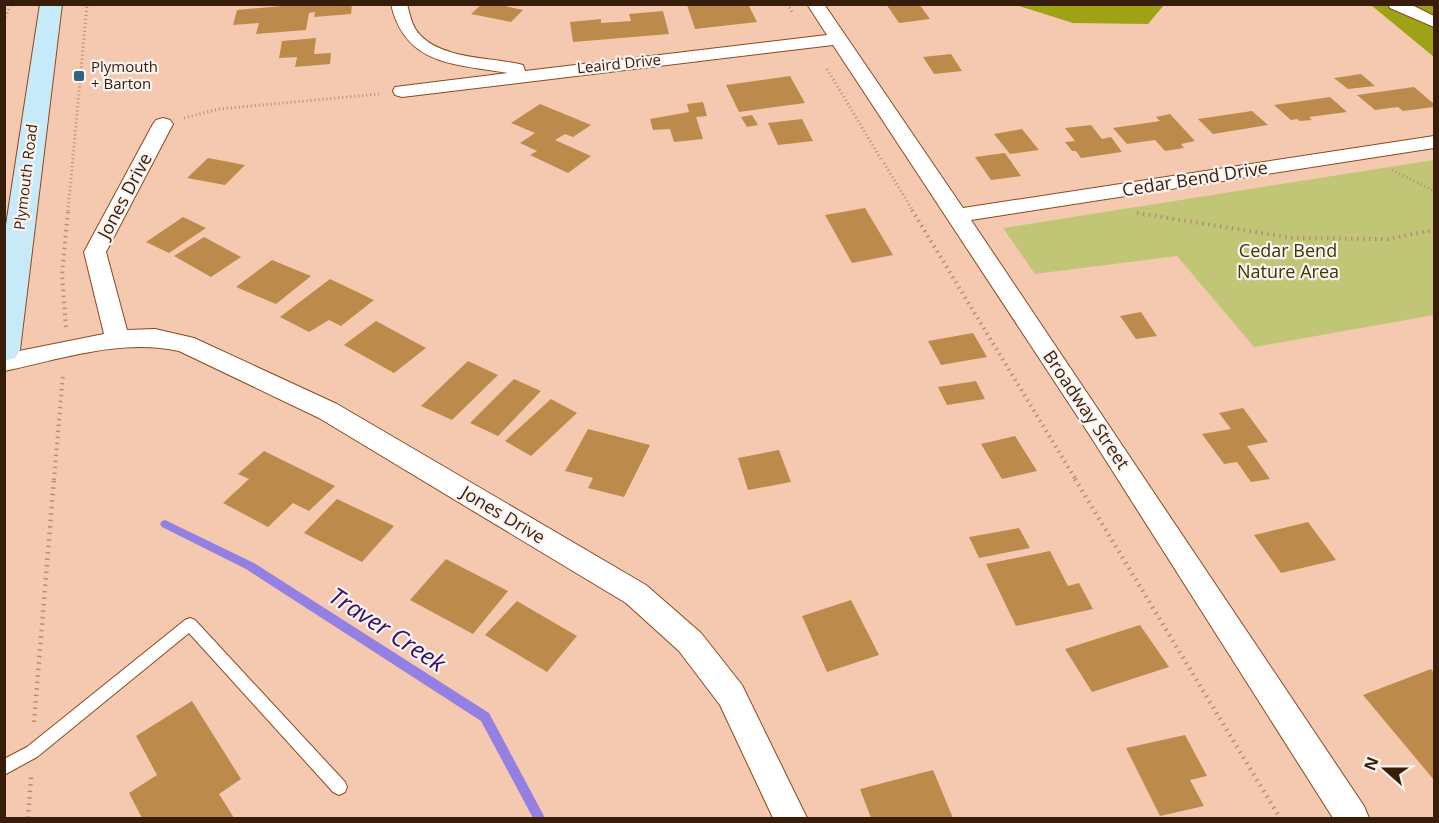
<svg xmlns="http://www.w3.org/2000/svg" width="1439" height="823" viewBox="0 0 1439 823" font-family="'Open Sans',sans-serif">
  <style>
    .green { fill: #c1c677 }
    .forest { fill: #9ea215 }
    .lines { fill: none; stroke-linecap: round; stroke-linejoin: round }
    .stream { fill: #947fe3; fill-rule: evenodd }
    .building { fill: #bc8b4b }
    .lane-casing { stroke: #894a20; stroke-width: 2 }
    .street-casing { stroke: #894a20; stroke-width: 2 }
    .secondary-casing { stroke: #894a20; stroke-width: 2 }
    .path-far2 { stroke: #b48e77; stroke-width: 3; stroke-dasharray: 1 3; stroke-linecap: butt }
    .path-far1 { stroke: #b48e77; stroke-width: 4; stroke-dasharray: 1.5 4.5; stroke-linecap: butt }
    .path { stroke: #b48e77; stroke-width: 4.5; stroke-dasharray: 1.5 5; stroke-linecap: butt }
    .lane { fill: #fff; fill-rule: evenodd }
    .street { fill: #fff; fill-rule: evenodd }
    .secondary { fill: #c7eaf9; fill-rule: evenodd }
    .poi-dot { fill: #2e6580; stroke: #fbf3ef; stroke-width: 2 }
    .labels { text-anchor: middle; stroke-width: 4.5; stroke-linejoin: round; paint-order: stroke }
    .far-street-label { font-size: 15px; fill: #381d0b; stroke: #fbf3ef }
    .far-poi-label { font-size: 15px; fill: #381d0b; stroke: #fbf3ef; text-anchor: start }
    .street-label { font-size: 18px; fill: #381d0b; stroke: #fbf3ef }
    .park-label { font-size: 18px; fill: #373903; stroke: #fbf3ef }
    .near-water-label { font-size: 24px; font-style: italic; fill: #300e69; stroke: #fbf3ef }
  </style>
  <rect width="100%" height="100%" fill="#f5c9b0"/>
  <polygon class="green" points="1434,160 1434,315 1254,347 1177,256 1035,274 1003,228"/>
  <g class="forest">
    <polygon points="1016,5 1164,5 1148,24 1073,23"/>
    <polygon points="1371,5 1434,5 1434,57"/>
  </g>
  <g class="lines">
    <polygon class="stream" points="165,520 254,563 489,713 545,818 533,818 481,721 246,569 162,527 160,524 162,521"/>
  </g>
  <g class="building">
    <polygon points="306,4 352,4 351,14 314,17 315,12 309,13 306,30 256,34 259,23 233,25 237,10"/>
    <polygon points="482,4 496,4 523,10 511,22 471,14"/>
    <polygon points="748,4 757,22 695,29 687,5"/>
    <polygon points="886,4 919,4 930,19 899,23"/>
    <polygon points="663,11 669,34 573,42 570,22 601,19 601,23 631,21 629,14"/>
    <polygon points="316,38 314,54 331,53 330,64 295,67 297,57 279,58 282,41"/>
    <polygon points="951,54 962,71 934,74 923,57"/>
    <polygon points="1361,74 1375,86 1348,89 1334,78"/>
    <polygon points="790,76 805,103 739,112 726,85"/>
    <polygon points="1414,87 1434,104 1434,107 1403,111 1398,107 1375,110 1357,95"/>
    <polygon points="1330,97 1347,112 1309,117 1312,120 1300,121 1297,119 1291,120 1274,105"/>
    <polygon points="703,102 707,116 696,117 703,139 674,142 670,129 653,130 650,119 689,112 687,104"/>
    <polygon points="540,104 591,125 573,137 565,134 555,140 591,156 568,173 530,155 537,151 520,143 535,133 511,123"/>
    <polygon points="1252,111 1268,125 1213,134 1198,119"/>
    <polygon points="1170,114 1195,141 1181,144 1184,148 1165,151 1155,140 1127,144 1113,128 1160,121 1156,117"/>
    <polygon points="752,115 758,125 747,127 741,117"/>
    <polygon points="802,119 813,141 778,145 768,123"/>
    <polygon points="1091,125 1102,139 1111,137 1122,152 1081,158 1076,151 1072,151 1065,142 1075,141 1065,128"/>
    <polygon points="1022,129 1039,150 1010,154 994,134"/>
    <polygon points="1005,153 1021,176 991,180 975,157"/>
    <polygon points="208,158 245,165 225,185 187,178"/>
    <polygon points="865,208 893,255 852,263 825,215"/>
    <polygon points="183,217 206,228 169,253 146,242"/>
    <polygon points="204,237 241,257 211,277 174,256"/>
    <polygon points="272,260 311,276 276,304 236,287"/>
    <polygon points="330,279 374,300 341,326 329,320 309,332 280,317"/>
    <polygon points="1141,312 1157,336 1136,339 1120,316"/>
    <polygon points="376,321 426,348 394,373 344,345"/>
    <polygon points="973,333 987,357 941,365 928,341"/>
    <polygon points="468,361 498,375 452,420 421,406"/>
    <polygon points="514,379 541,391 498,436 470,423"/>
    <polygon points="976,381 985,399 947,405 938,387"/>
    <polygon points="551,399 577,413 531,456 505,441"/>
    <polygon points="1243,408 1268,442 1247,446 1270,479 1251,482 1237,462 1224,464 1202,434 1231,429 1219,413"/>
    <polygon points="588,429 650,445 624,497 588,488 593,478 565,471"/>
    <polygon points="1015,436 1037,471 1002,479 981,444"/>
    <polygon points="779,450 791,482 748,490 738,458"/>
    <polygon points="264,451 335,486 309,511 293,503 268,527 223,503 249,479 238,474"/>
    <polygon points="337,499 394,526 362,562 304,533"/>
    <polygon points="1308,522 1336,560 1281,573 1254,535"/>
    <polygon points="1019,528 1030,548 979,558 969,537"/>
    <polygon points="1050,551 1068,586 1079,583 1093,609 1016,626 986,564"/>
    <polygon points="446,559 508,591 473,634 410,600"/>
    <polygon points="851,600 879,655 827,672 802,616"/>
    <polygon points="517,601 577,636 547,672 485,635"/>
    <polygon points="1140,625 1169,667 1092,692 1065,649"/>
    <polygon points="1431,669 1434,673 1434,780 1363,695"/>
    <polygon points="192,701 241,779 219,794 234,818 142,818 129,793 157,775 136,736"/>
    <polygon points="1185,735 1207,776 1190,780 1204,806 1160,816 1126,748"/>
    <polygon points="933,770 953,818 871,818 860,789"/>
  </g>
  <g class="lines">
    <defs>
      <polygon id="lane" points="190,618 195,620 345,782 347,787 345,792 339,795 333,792 189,633 37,757 4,775 4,759 27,747 185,620"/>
      <g id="street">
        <path d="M391,4H407C410,15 412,27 420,35C444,60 492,57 523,65L525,71L827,35L807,4H824L963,208L1434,136V148L971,220L1364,806L1369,818H1333L1091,437L833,45L402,97L395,95L393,91L395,87L508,73C456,64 405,66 391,4Z"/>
        <polygon points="1388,4 1410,4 1434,16 1434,27 1390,8"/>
        <path d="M163,118L170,120L173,124L106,252L127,330L155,329L194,338L337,404L646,585L701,633L742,685L807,818H773L720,705L679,651L626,603L319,418L179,351C122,338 61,359 4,371V354L104,334L84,252L153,124L156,120Z"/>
      </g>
      <polygon id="secondary" points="40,4 62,4 20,350 15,358 4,361 4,238"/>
    </defs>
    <use href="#lane" class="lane-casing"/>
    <use href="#street" class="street-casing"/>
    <use href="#secondary" class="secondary-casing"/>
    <g class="path-far2">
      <polyline points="787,4 792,12"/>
      <polyline points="4,21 11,4"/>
      <polyline points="827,69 881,159"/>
      <polyline points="184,118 219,109 379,94"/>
      <polyline points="884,163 913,211"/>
      <polyline points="1392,170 1434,191"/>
      <polyline points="68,211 87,4"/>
    </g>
    <g class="path-far1">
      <polyline points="912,210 1076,480"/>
      <polyline points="1137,213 1293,238 1388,239 1434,230"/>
      <polyline points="66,327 62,275 68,210"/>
      <polyline points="54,480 63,374"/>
    </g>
    <g class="path">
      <polyline points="1075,479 1280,818"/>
      <polyline points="34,722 54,479"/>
      <polyline points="28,818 31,777"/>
    </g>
    <use href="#lane" class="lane"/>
    <use href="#street" class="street"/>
    <use href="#secondary" class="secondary"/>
  </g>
  <rect class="poi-dot" x="73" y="70" width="12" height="12" rx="3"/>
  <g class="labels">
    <g class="far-street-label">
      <text transform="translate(619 64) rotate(-6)" y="5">Leaird Drive</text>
      <text transform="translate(26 177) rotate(-83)" y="5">Plymouth Road</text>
    </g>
    <g class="far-poi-label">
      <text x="91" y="72">Plymouth<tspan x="91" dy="17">+ Barton</tspan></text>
    </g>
    <g class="street-label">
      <text transform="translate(1195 179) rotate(-9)" y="6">Cedar Bend Drive</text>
      <text transform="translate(125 196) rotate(-62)" y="6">Jones Drive</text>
      <text transform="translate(1086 410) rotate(56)" y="6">Broadway Street</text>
      <text transform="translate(503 515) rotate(31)" y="6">Jones Drive</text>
    </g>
    <g class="park-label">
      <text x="1288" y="257">Cedar Bend<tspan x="1288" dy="21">Nature Area</tspan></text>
    </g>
    <g class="near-water-label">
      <text transform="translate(387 630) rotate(33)" y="8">Traver Creek</text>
    </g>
  </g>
  <rect width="1439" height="823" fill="none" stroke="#381d0b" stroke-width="12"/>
  <g transform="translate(1385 769) rotate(291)" stroke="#fbf3ef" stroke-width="4.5" paint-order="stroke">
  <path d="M0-4.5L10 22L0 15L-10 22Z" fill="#381d0b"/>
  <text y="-9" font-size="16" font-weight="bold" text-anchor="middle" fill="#381d0b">N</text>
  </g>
</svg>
